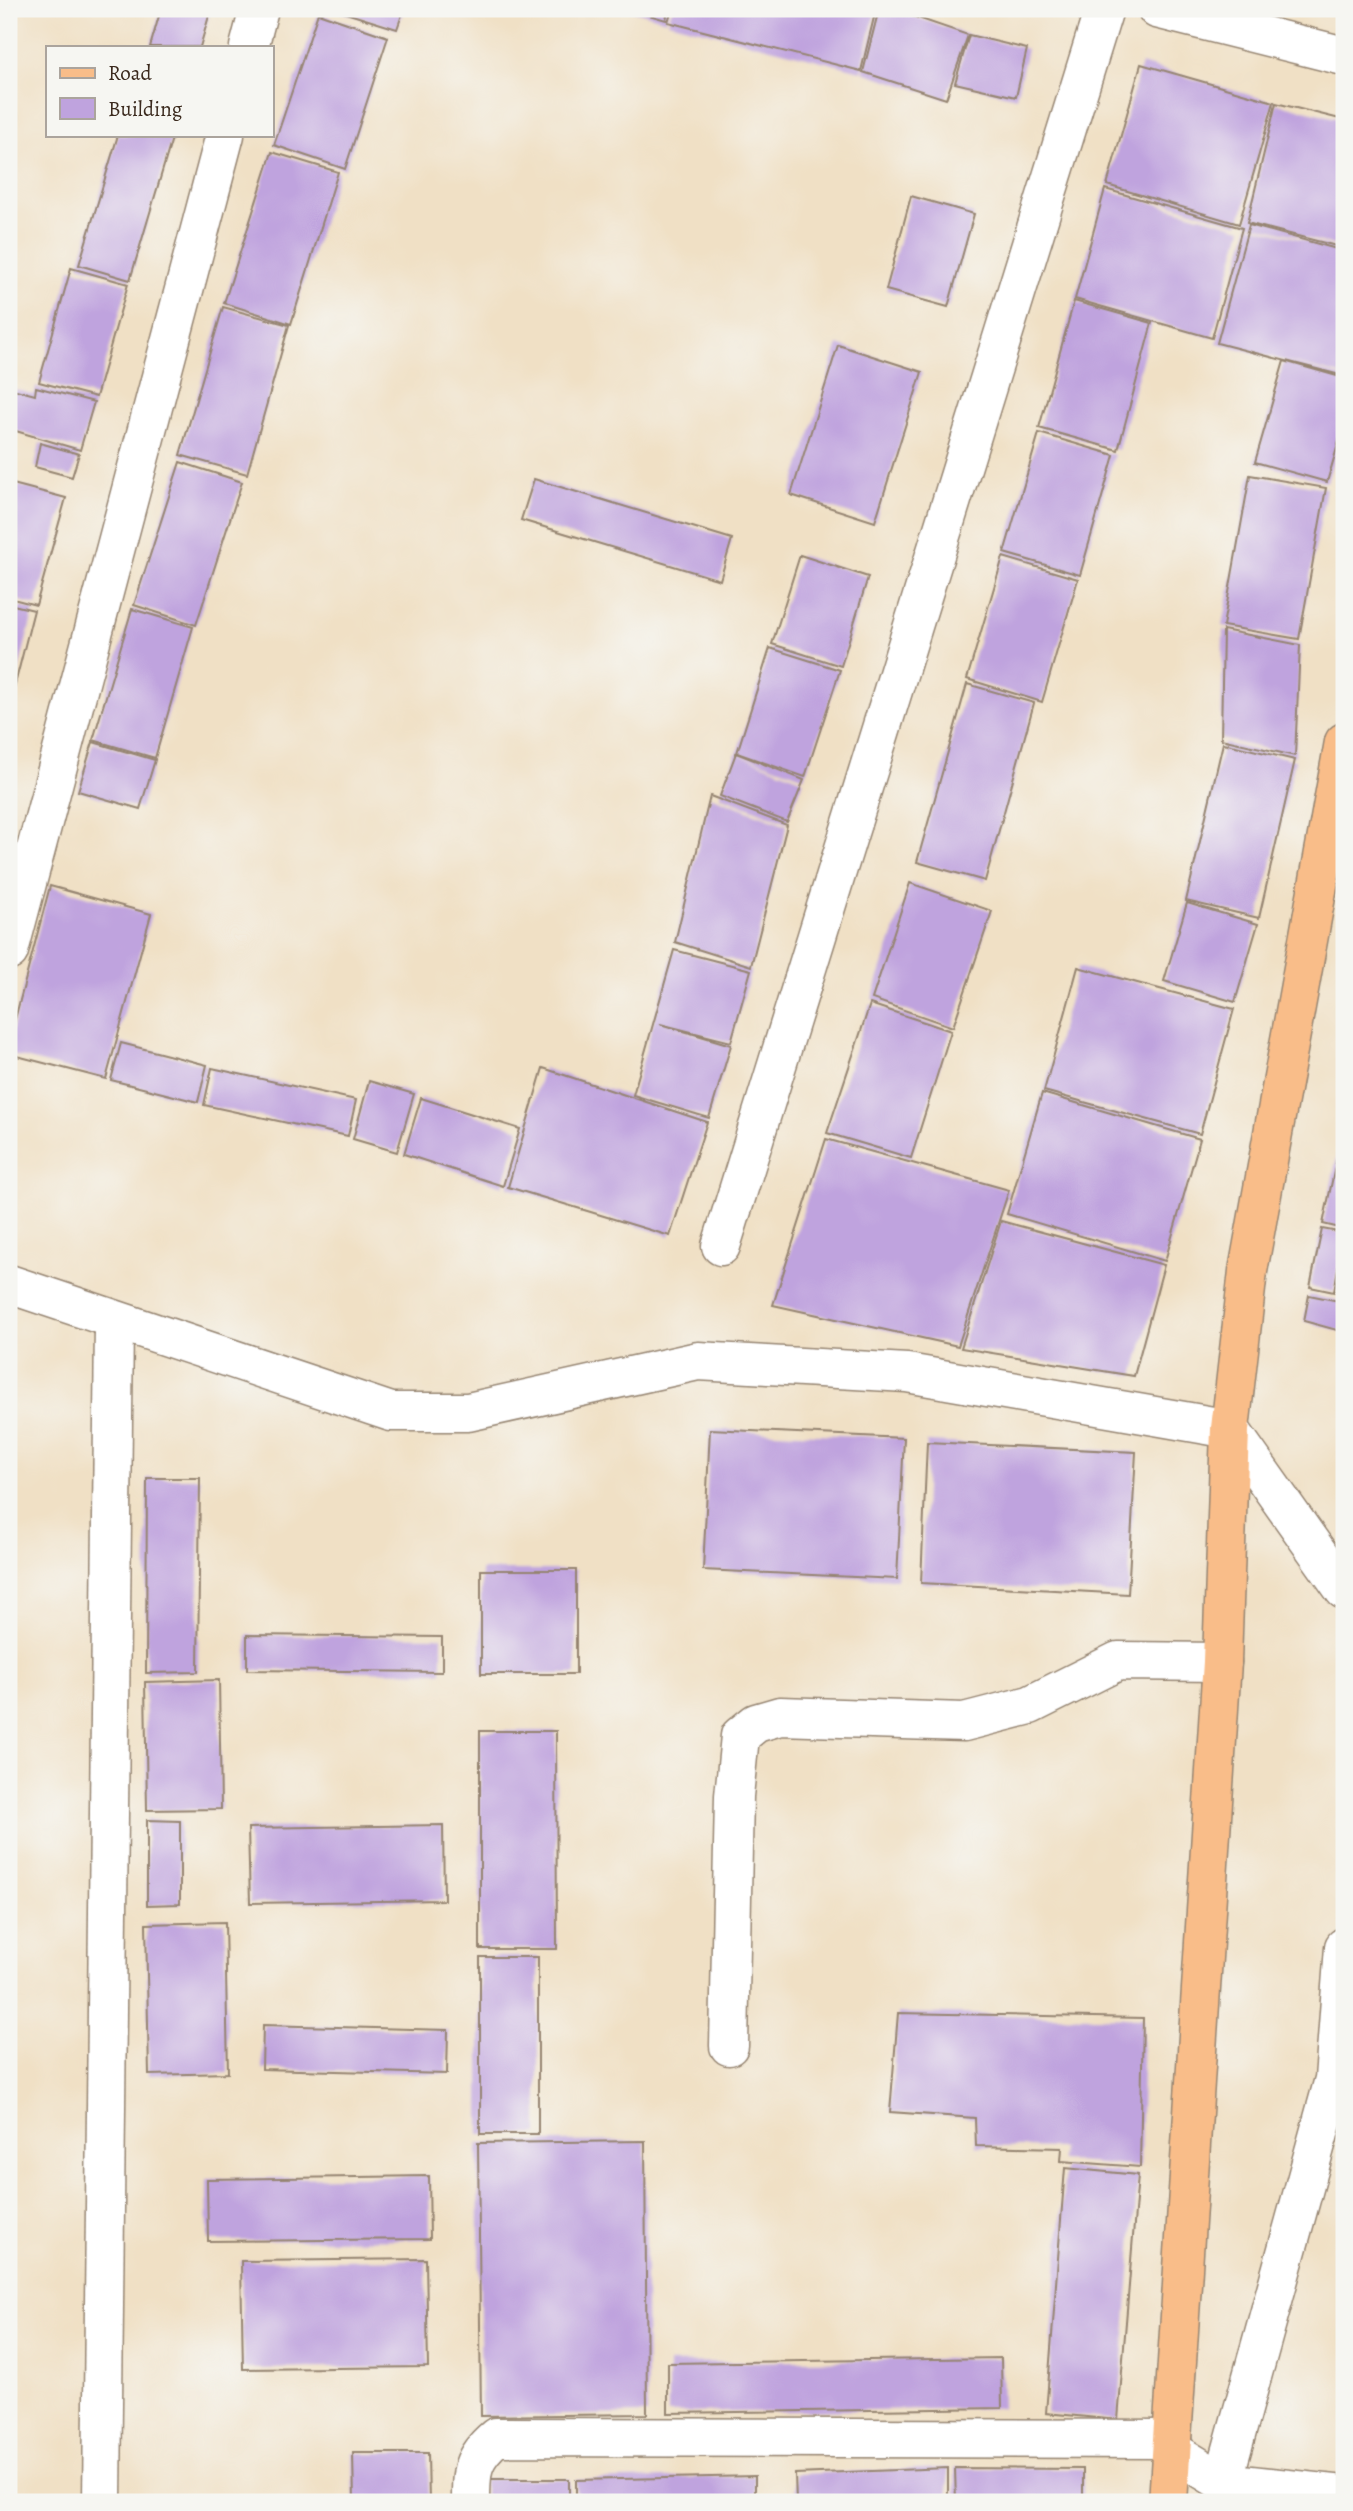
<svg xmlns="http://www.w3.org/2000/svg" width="1353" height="2511" viewBox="0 0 1353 2511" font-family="Alegreya,serif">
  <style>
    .building { fill: #bfa3de }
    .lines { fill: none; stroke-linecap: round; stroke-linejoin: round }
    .minor-casing { stroke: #968572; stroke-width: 41 }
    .major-casing { stroke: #968572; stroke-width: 41 }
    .minor { stroke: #fff; stroke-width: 38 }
    .major { stroke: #f9bd89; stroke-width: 38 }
  </style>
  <rect width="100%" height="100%" fill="#f6f6f2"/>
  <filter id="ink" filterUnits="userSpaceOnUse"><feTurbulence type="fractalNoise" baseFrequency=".0143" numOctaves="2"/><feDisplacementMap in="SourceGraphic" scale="14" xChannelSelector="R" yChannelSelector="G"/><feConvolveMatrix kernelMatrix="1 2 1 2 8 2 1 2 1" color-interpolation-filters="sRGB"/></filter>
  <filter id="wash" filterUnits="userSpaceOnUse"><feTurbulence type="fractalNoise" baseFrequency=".00686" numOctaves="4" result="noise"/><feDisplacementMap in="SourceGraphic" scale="28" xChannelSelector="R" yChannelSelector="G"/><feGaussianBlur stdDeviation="1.57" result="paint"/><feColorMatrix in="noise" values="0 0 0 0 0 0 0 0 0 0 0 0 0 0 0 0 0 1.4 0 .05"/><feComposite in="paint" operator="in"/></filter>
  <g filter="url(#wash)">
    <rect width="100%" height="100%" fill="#f0e0c5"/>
    <g id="blocks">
      <g class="building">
        <polygon points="161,9 211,9 200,47 150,47"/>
        <polygon points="333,9 404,9 397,29"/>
        <polygon points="628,9 668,9 666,20"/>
        <polygon points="672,9 876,9 861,71 668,22"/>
        <polygon points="879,9 892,9 968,35 946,99 863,72"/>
        <polygon points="318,13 388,37 345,169 274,145"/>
        <polygon points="969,35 1027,49 1016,97 955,83"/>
        <polygon points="1141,64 1274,102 1239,224 1107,185"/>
        <polygon points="1276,103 1344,120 1344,248 1247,223"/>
        <polygon points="118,135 173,135 130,280 79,265"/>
        <polygon points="272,152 338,172 291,324 224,303"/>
        <polygon points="1105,189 1242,228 1212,338 1075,299"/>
        <polygon points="911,196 974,214 948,307 886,290"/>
        <polygon points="1249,225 1344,251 1344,376 1217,343"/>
        <polygon points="71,268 128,284 96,397 39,382"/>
        <polygon points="1074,301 1152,323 1118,450 1039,428"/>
        <polygon points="223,307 289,325 247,474 180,455"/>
        <polygon points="838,345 922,372 875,522 791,495"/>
        <polygon points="1284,361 1344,378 1344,424 1327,482 1255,462"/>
        <polygon points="36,387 94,402 80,450 9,429 9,388 35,395"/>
        <polygon points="1039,433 1114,455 1080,575 1004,553"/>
        <polygon points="40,443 79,454 72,477 35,467"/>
        <polygon points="180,462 242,482 196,625 134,605"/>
        <polygon points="1250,475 1326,488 1299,639 1223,626"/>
        <polygon points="534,479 732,539 720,580 521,520"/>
        <polygon points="9,483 66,498 36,605 9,598"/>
        <polygon points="800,555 868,577 841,666 772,644"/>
        <polygon points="1003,557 1078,579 1042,702 967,679"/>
        <polygon points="9,604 34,610 10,704 9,704"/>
        <polygon points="132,609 193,627 155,758 93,740"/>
        <polygon points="1223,630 1300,645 1295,756 1221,739"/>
        <polygon points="770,648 840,670 805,777 737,753"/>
        <polygon points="967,684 1034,703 985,881 917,862"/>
        <polygon points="93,742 155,760 140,809 78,791"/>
        <polygon points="1223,743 1295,760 1259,918 1186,901"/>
        <polygon points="736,753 804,780 787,822 720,796"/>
        <polygon points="710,796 787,825 751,966 675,942"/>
        <polygon points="910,883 992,911 953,1027 872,999"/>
        <polygon points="50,886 151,914 106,1079 9,1054 9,1042"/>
        <polygon points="1187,903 1258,924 1235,1002 1164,981"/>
        <polygon points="674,950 751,970 731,1042 660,1024 731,1045 709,1118 633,1095"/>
        <polygon points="1078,967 1234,1009 1200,1134 1044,1091"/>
        <polygon points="870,1004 951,1031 911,1158 827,1133"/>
        <polygon points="121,1043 207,1065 198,1102 111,1080"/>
        <polygon points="212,1068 356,1100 348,1136 204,1105"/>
        <polygon points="543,1068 707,1122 670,1236 508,1187"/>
        <polygon points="369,1081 414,1094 397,1152 353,1139"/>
        <polygon points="1042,1093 1200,1139 1165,1261 1007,1214"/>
        <polygon points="421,1098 520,1129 503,1186 404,1154"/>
        <polygon points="1343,1129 1344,1129 1344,1229 1323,1224"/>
        <polygon points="826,1139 1009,1190 958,1346 773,1305"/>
        <polygon points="1001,1221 1164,1265 1134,1376 961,1348"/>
        <polygon points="1322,1229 1344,1233 1334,1292 1310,1287"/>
        <polygon points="1309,1295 1344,1302 1344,1332 1304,1321"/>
        <polygon points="710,1429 904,1438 897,1579 703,1570"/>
        <polygon points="927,1442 1136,1452 1128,1594 921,1583"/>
        <polygon points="147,1478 200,1478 198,1672 146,1673"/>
        <rect x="481" y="1570" width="95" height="104"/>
        <polygon points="247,1635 442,1637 442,1672 247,1670"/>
        <polygon points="219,1680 221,1809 147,1810 145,1682"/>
        <polygon points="480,1731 556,1731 557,1949 480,1949"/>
        <polygon points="147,1820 180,1821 180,1904 147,1905"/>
        <polygon points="443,1825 444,1900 250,1903 248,1828"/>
        <polygon points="225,1922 228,2073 149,2075 146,1924"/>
        <rect x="480" y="1957" width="58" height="177"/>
        <polygon points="898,2013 1143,2018 1140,2167 1061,2161 1062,2148 976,2146 975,2118 890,2112"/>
        <polygon points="263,2025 448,2030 447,2074 262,2069"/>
        <polygon points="645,2141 647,2414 481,2416 478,2143"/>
        <polygon points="1065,2168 1138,2175 1118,2420 1046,2413"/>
        <polygon points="429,2176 430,2239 208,2241 207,2179"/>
        <polygon points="426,2259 428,2367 243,2369 241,2261"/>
        <polygon points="1001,2358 1002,2408 668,2413 668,2363"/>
        <polygon points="353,2453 428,2453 429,2502 354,2502"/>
        <polygon points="948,2468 948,2502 796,2502 795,2474"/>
        <polygon points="955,2468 1083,2469 1083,2502 956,2502"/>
        <polygon points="755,2476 755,2502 576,2502 576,2480"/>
        <rect x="484" y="2479" width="85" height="23"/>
      </g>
    </g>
  </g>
  <g filter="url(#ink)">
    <use href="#blocks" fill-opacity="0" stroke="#968572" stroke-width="2"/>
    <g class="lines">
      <defs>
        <g id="minor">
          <polyline points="1157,9 1344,56"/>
          <polyline points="249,47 259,9"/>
          <polyline points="9,951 225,135"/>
          <polyline points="721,1246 1104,9"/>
          <polyline points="9,1284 391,1412 468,1412 698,1361 907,1373 1230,1429 1344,1590"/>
          <polyline points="729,2046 734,1796 740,1736 756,1723 780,1716 964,1722 1030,1705 1118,1661 1222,1662"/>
          <polyline points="1171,2450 1223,2482 1344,2495"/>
          <polyline points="1223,2482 1334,2079 1344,1947"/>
          <polyline points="102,2502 114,1321"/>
          <path d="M471,2502C471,2471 471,2458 496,2437L1172,2439"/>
        </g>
        <polyline id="major" points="1168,2502 1222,1662 1230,1429 1248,1271 1344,742"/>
      </defs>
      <use href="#minor" class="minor-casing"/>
      <use href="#major" class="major-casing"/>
      <use href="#minor" class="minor"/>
      <use href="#major" class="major"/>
    </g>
  </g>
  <rect width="1353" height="2511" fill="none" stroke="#f6f6f2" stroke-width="35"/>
  <rect x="46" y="46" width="228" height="91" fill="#f6f6f2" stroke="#aba49d" stroke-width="2"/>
  <rect x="60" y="68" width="35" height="10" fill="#f9bd89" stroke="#aba49d" stroke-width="2"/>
  <text x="108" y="80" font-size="21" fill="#3b2a1e">Road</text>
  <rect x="60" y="98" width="35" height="21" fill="#bfa3de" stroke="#aba49d" stroke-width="2"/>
  <text x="108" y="116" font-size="21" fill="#3b2a1e">Building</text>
</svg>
